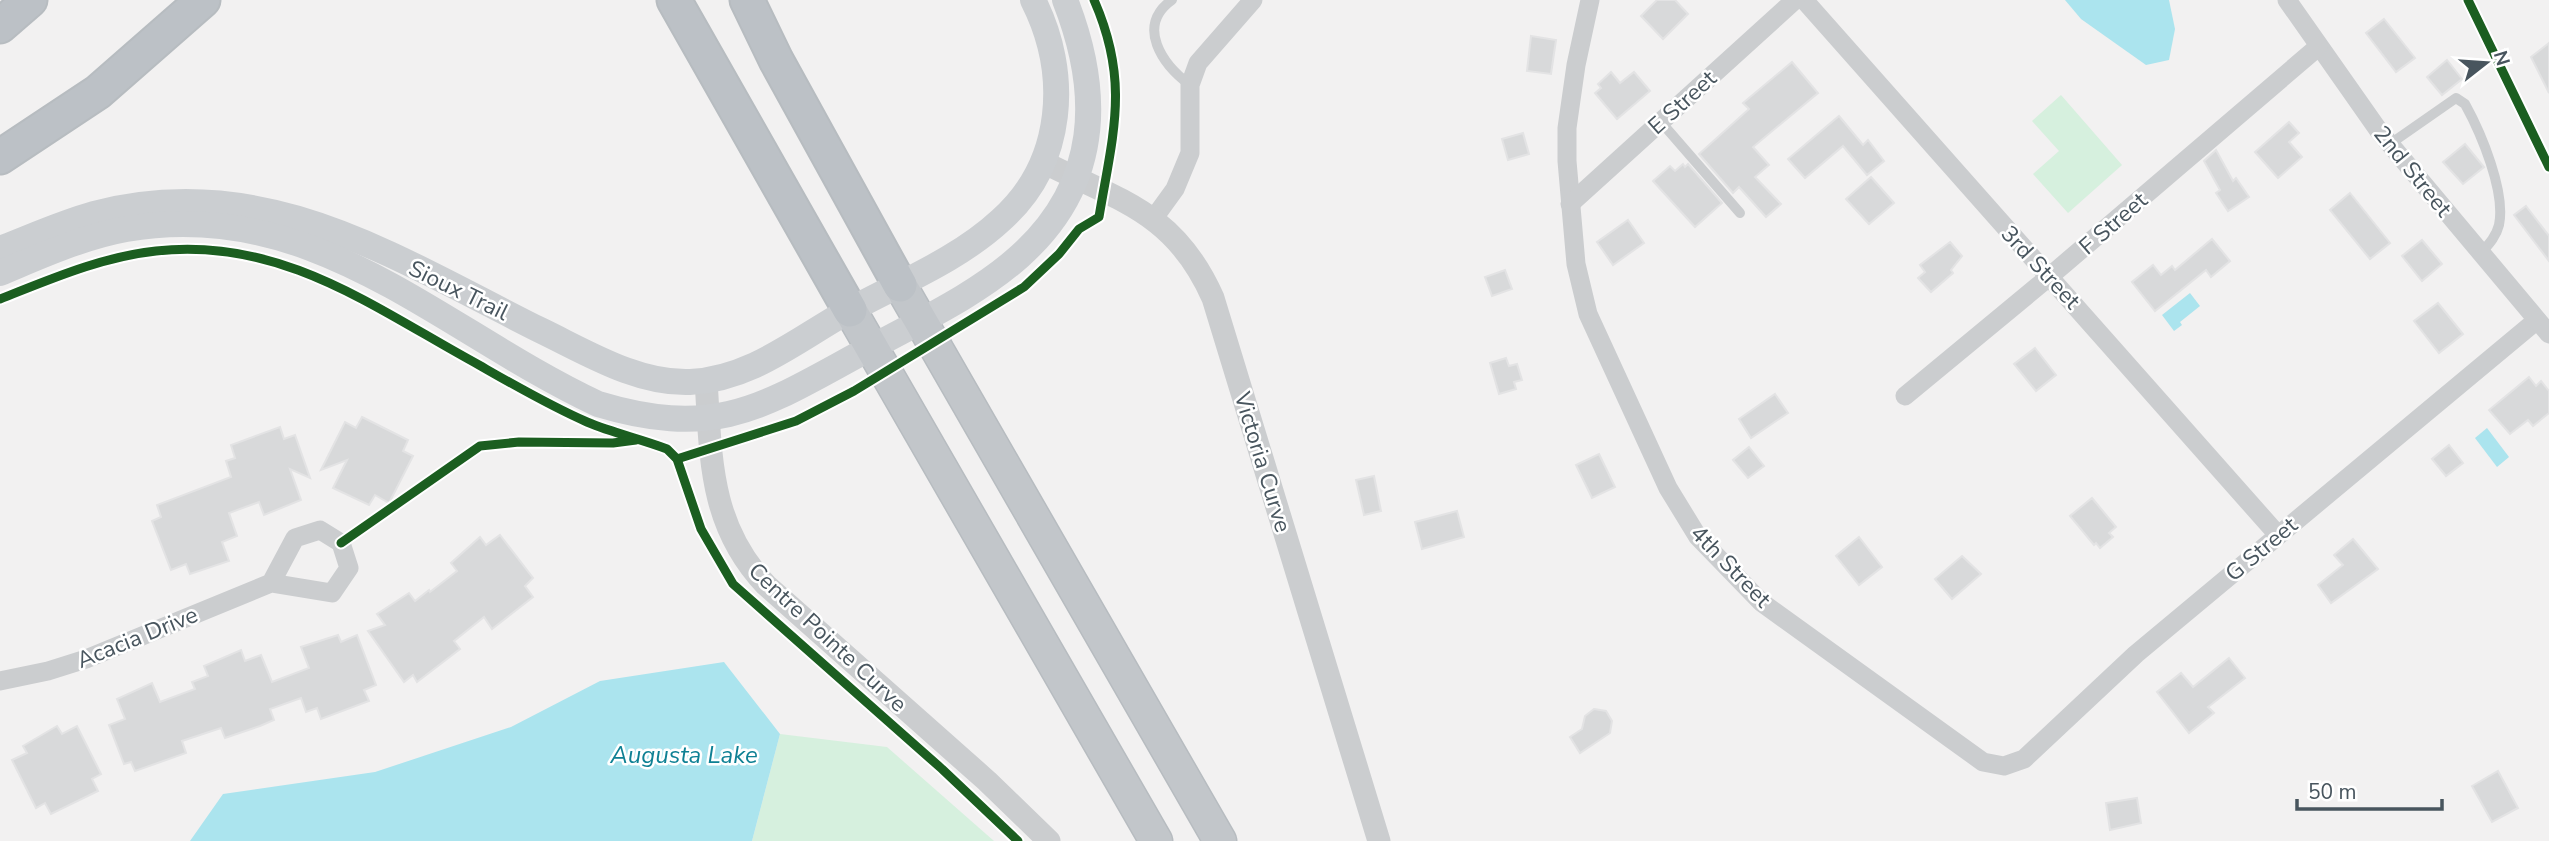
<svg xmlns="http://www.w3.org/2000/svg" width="2549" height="841" viewBox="0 0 2549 841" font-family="'Nunito Sans',sans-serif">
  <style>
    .green { fill: #d6f0de }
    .water { fill: #abe4ee }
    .building { fill: #d8d9da; stroke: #e3e3e4; stroke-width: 2 }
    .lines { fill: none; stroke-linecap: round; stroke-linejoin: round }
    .trunk-casing { stroke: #b7bcc0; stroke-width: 35 }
    .motorway-casing { stroke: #b7bcc0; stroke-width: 37 }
    .service { stroke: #cbcdcf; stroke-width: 10 }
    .minor { stroke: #cbcdcf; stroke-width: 19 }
    .tertiary { stroke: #cbcdcf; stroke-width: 23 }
    .secondary { stroke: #cbced1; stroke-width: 26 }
    .trunk { stroke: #c2c6ca; stroke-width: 32 }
    .motorway { stroke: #bcc1c6; stroke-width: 33 }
    .cycleway-casing { stroke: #fff; stroke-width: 13 }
    .cycleway { stroke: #1b5e20; stroke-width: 9 }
    .labels { text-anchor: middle; stroke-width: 5; stroke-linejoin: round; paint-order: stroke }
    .street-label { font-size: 23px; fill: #48555e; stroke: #fff }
    .water-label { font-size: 24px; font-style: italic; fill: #0e8094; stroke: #fff }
  </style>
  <rect width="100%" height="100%" fill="#f2f1f1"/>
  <g class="green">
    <polygon points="2061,95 2122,165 2068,213 2033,174 2059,151 2032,121"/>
    <polygon points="780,734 887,747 994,841 752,841"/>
  </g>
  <g class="water">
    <polygon points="2065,0 2169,0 2175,29 2169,60 2146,65 2081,19"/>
    <polygon points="2190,293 2200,306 2180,322 2182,325 2174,331 2162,315"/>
    <polygon points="2487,428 2509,457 2497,467 2475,438"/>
    <polygon points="724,662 780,734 752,841 190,841 223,794 375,772 511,727 600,681"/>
  </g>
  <g class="building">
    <polygon points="1657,0 1675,0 1688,14 1663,39 1641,16"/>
    <polygon points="2384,19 2415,58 2396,72 2366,33"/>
    <polygon points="1531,36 1556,40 1551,74 1527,71"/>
    <polygon points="2549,43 2549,93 2531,57"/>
    <polygon points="2447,60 2462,79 2442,95 2427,77"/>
    <polygon points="1792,62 1818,93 1753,147 1769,165 1755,177 1781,204 1766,217 1739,187 1733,193 1699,154 1749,109 1743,103"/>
    <polygon points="1611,72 1620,83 1634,72 1650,91 1617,119 1595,93 1601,88 1598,84"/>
    <polygon points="1839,116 1863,145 1868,140 1884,161 1867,175 1843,146 1805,178 1788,159"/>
    <polygon points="2289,122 2299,133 2289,142 2302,157 2278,178 2255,152"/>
    <polygon points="1523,133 1529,154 1508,160 1502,139"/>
    <polygon points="2465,144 2484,167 2463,184 2443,162"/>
    <polygon points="2216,150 2233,181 2236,178 2249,197 2228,211 2216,193 2220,190 2204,161"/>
    <polygon points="1683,164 1685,167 1688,164 1722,203 1695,227 1653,181 1670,166 1675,171"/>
    <polygon points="1871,177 1894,203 1869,224 1846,199"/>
    <polygon points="2350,193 2390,243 2370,259 2330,210"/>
    <polygon points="2526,206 2549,236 2549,261 2514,215"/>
    <polygon points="1628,220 1644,243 1613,265 1597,242"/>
    <polygon points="2212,239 2230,261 2211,277 2206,270 2155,311 2132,282 2153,265 2161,275 2172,266 2175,270"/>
    <polygon points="2422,240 2442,264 2422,281 2402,256"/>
    <polygon points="1950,242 1962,256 1951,270 1953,273 1931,292 1918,278 1925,272 1920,265"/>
    <polygon points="1505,270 1512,289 1492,296 1485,277"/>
    <polygon points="2438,303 2463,334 2439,353 2414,321"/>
    <polygon points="2035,348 2056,375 2036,391 2014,364"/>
    <polygon points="1506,358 1509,366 1517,364 1522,380 1514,382 1516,389 1499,394 1490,363"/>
    <polygon points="2529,377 2536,386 2541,381 2549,391 2549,413 2533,426 2528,420 2510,434 2489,410"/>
    <polygon points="1775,394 1788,413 1751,438 1739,419"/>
    <polygon points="362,417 408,440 403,451 413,456 389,503 375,495 369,505 333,488 347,460 321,470 345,422 356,428"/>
    <polygon points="280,427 284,439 295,435 310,478 290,469 301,500 264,515 259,502 229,513 237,536 222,542 229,561 190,574 186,564 171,570 152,521 161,517 157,505 231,477 226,461 235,458 231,445"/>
    <polygon points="2449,445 2463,463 2446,476 2432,459"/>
    <polygon points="1749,447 1764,466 1748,478 1733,460"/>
    <polygon points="1599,454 1615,487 1592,498 1576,465"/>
    <polygon points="1374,476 1381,511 1364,515 1356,480"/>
    <polygon points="2092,498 2116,527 2109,533 2113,537 2100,548 2096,543 2094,545 2070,516"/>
    <polygon points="1457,511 1464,537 1422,549 1415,522"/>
    <polygon points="500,535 533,578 525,586 533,597 492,629 484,617 454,641 460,649 417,682 413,675 404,682 368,631 385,625 377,614 409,593 415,601 429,590 430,592 457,571 451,563 480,537 486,545"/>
    <polygon points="1859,537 1882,567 1859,585 1836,556"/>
    <polygon points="2353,539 2378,569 2331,603 2318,585 2343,565 2334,555"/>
    <polygon points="1962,556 1981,574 1952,599 1935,579"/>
    <polygon points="338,635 341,642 357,635 376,685 364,690 369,701 321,719 317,708 306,712 301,698 270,709 274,720 260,726 225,738 221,728 182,741 186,753 135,771 131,762 124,764 109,725 125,719 117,699 152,683 160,702 195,689 192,682 208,676 204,666 241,650 245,661 261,655 272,682 309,668 301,647"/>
    <polygon points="2229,658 2245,678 2208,707 2214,713 2189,733 2157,692 2181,673 2193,687"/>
    <polygon points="1594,709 1606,711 1612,721 1610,733 1580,753 1570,737 1582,729 1585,716"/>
    <polygon points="57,726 62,734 77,726 101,774 92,779 98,791 51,814 45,803 36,808 12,760 27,753 23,746"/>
    <polygon points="2498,771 2518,808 2492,822 2472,786"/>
    <polygon points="2137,798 2141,823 2110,830 2106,803"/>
  </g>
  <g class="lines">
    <defs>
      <g id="trunk">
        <polyline points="900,285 1220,841"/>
        <polyline points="850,310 1156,841"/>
      </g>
      <g id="motorway">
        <polyline points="674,0 850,310"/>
        <polyline points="747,0 776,60 900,285"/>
        <polyline points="0,26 30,0"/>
        <polyline points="0,157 98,92 203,0"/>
      </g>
    </defs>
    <use href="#trunk" class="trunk-casing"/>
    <use href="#motorway" class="motorway-casing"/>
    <g class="service">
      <path d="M1172,0C1135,26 1163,65 1190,85"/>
      <polyline points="1661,122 1740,213"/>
      <path d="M2390,144L2456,98L2465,104C2481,133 2506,192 2499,225C2496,237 2488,245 2481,253"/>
    </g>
    <g class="minor">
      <polyline points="1590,0 1576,65 1567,128 1567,161 1576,264 1588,314 1668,488 1698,537 1761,602 1983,762 2004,766 2024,759 2136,654 2537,320"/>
      <polyline points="1804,0 2278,535"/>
      <polyline points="2287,0 2379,131 2549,334"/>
      <polyline points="1570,204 1795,0"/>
      <polyline points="1154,218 1175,189 1190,153 1190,85 1198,63 1253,0"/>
      <polyline points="1905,396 2049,277 2318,47"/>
      <polyline points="0,681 48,671 86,659 271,583 332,593 349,568 341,543 320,530 295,538 271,583"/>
    </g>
    <g class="tertiary">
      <path d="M1043,162C1120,201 1175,212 1213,298L1379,841"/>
      <path d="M706,380C711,457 709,525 766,585L987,781L1049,841"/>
    </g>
    <g class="secondary">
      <path d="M0,249C31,237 62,223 94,214C264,169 395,258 540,330C586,352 637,384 690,382C753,379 800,337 852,309C902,282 959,259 1001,220C1065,163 1070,73 1033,0"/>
      <path d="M0,273C41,256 82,237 126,229C315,196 440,330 598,404C724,442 770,401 876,345C924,319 979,293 1020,256C1100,184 1102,94 1065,0"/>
    </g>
    <use href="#trunk" class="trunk"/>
    <use href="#motorway" class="motorway"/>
    <defs>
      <g id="cycleway">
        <polyline points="2468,0 2549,167"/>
        <path d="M0,299C51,279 101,257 156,251C283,237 374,308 479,365C514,385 550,406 587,422C613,433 641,439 667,449L677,459L701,529L733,584L942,769L1018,841"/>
        <path d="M677,459L796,421L854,391L1024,287L1059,254L1079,229L1099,217C1113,133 1130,82 1094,0"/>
        <polyline points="341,543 480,446 519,442 613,443 636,440"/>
      </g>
    </defs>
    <use href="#cycleway" class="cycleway-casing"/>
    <use href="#cycleway" class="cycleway"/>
  </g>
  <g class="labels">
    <g class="street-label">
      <text transform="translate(1682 102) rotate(-42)" y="8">E Street</text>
      <text transform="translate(2413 171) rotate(51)" y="8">2nd Street</text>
      <text transform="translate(2113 223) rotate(-41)" y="8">F Street</text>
      <text transform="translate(2041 267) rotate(47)" y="8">3rd Street</text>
      <text transform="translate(459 290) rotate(26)" y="8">Sioux Trail</text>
      <text transform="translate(1263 462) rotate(73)" y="8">Victoria Curve</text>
      <text transform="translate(2261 549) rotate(-40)" y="8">G Street</text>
      <text transform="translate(1731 566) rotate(46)" y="8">4th Street</text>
      <text transform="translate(137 637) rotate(-22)" y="8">Acacia Drive</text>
      <text transform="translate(828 637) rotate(43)" y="8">Centre Pointe Curve</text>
    </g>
    <g class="water-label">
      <text x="684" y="763">Augusta Lake</text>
    </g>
  </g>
  <g transform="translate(2486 63) rotate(73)" stroke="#ffffff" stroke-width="5" paint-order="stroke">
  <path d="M0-5L12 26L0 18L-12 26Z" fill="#48555e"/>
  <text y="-10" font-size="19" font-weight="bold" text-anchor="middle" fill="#48555e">N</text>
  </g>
  <path d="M2297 799v10h145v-10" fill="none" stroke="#48555e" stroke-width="3.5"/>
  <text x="2308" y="799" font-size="21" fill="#48555e" stroke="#ffffff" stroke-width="5" paint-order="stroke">50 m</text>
</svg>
